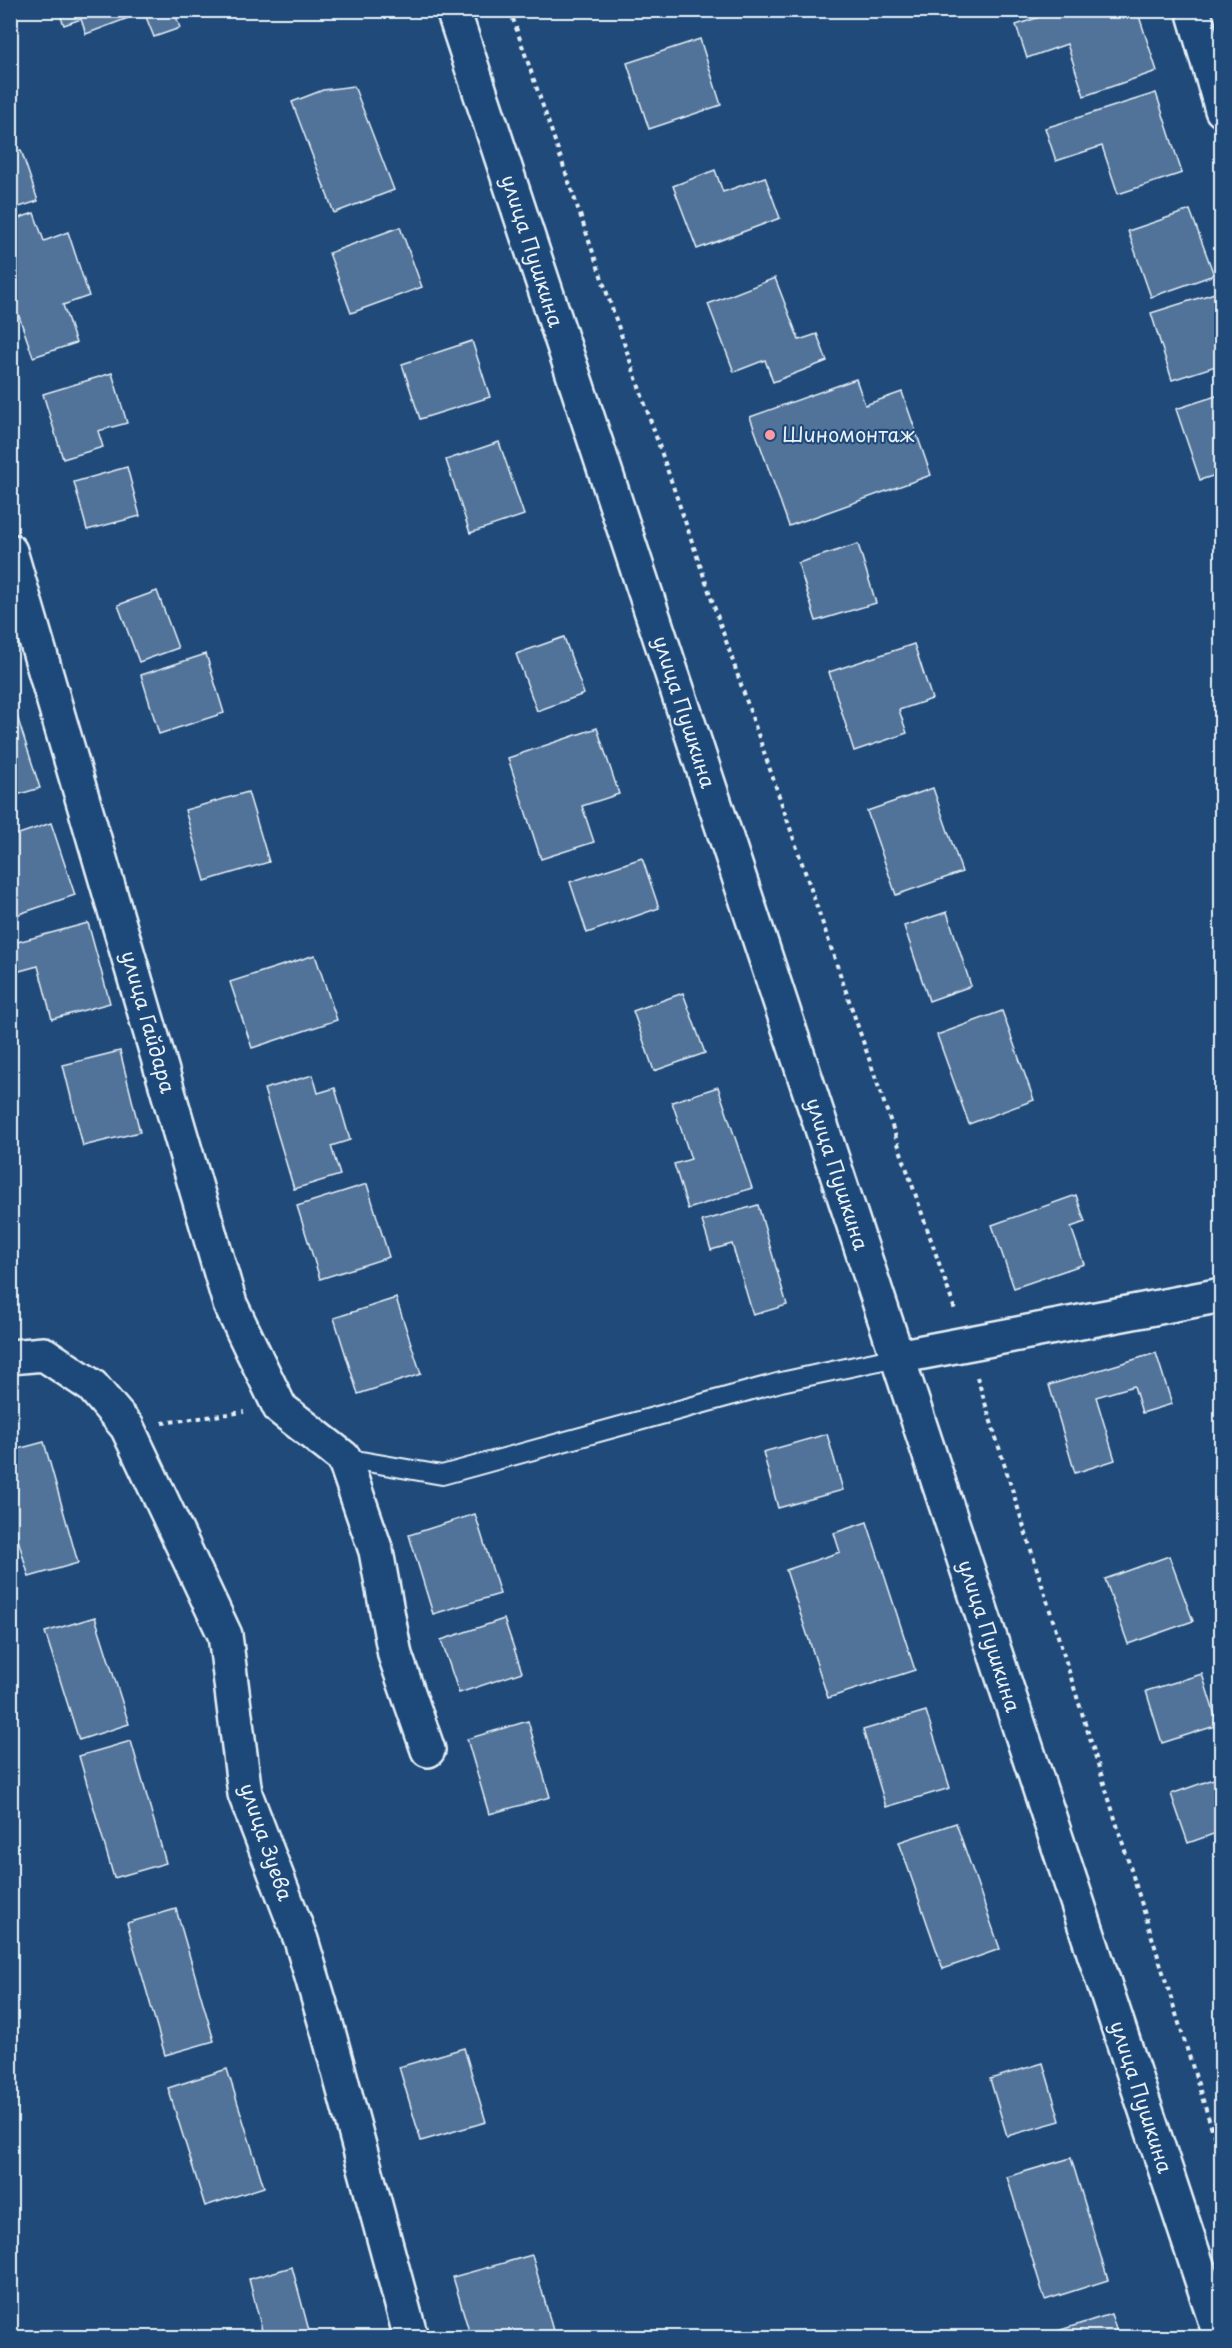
<svg xmlns="http://www.w3.org/2000/svg" width="1232" height="2348" viewBox="0 0 1232 2348" font-family="'Playpen Sans',sans-serif">
  <style>
    .building { fill: #517399; stroke: #e8f1f8; stroke-width: 1.5 }
    .lines { fill: none; stroke-linecap: round; stroke-linejoin: round }
    .lane-casing { stroke: #e8f1f8; stroke-width: 22 }
    .street-casing { stroke: #e8f1f8; stroke-width: 38 }
    .secondary-casing { stroke: #e8f1f8; stroke-width: 38 }
    .path { stroke: #e8f1f8; stroke-width: 4; stroke-dasharray: 4.5 4.5; stroke-linecap: butt }
    .lane { stroke: #1f4a7a; stroke-width: 18 }
    .street { stroke: #1f4a7a; stroke-width: 33 }
    .secondary { stroke: #1f4a7a; stroke-width: 33 }
    .poi-dot { fill: #ff9aa2; stroke: #1f4a7a; stroke-width: 2 }
    .labels { text-anchor: middle; stroke-width: 4.5; stroke-linejoin: round; paint-order: stroke }
    .street-label { font-size: 20px; fill: #e8f1f8; stroke: #1f4a7a }
    .poi-label { font-size: 20px; fill: #e8f1f8; stroke: #1f4a7a; text-anchor: start }
  </style>
  <rect width="100%" height="100%" fill="#1f4a7a"/>
  <filter id="ink" filterUnits="userSpaceOnUse"><feTurbulence type="fractalNoise" baseFrequency=".0167" numOctaves="2"/><feDisplacementMap in="SourceGraphic" scale="12" xChannelSelector="R" yChannelSelector="G"/><feConvolveMatrix kernelMatrix="1 2 1 2 8 2 1 2 1" color-interpolation-filters="sRGB"/></filter>
  <g filter="url(#ink)">
    <g class="building">
      <polygon points="58,10 174,10 180,28 154,37 144,12 86,34 81,19 64,25"/>
      <polygon points="1060,10 1137,10 1157,71 1084,96 1067,44 1027,58 1016,25"/>
      <polygon points="700,39 721,105 649,129 627,63"/>
      <polygon points="354,86 394,190 334,213 292,102 323,90"/>
      <polygon points="1156,93 1182,173 1118,194 1102,146 1056,161 1045,128"/>
      <polygon points="10,114 19,136 10,139"/>
      <polygon points="21,150 38,201 10,210 10,153"/>
      <polygon points="715,170 723,192 765,177 780,218 697,249 673,186"/>
      <polygon points="1190,210 1214,275 1151,297 1128,231"/>
      <polygon points="34,213 44,241 68,232 89,296 63,305 76,343 33,357 10,290 10,221"/>
      <polygon points="400,227 422,287 351,313 329,253"/>
      <polygon points="775,278 799,340 817,334 827,361 773,382 765,360 734,372 708,304"/>
      <polygon points="1218,292 1222,303 1222,364 1172,380 1151,313"/>
      <polygon points="472,341 490,397 420,419 402,364"/>
      <polygon points="112,373 127,423 98,431 103,447 63,459 43,394"/>
      <polygon points="856,379 865,405 902,392 931,475 789,526 750,417"/>
      <polygon points="1222,394 1222,473 1200,480 1176,409"/>
      <polygon points="499,442 524,515 470,533 446,460"/>
      <polygon points="127,467 140,516 87,530 74,482"/>
      <polygon points="858,544 876,603 816,621 798,563"/>
      <polygon points="157,591 178,648 139,662 118,605"/>
      <polygon points="564,637 584,694 537,711 516,654"/>
      <polygon points="914,644 932,699 899,710 907,733 854,751 829,672"/>
      <polygon points="206,654 224,713 159,734 141,675"/>
      <polygon points="16,713 40,788 10,797 10,715"/>
      <polygon points="597,728 619,794 582,806 594,842 541,859 508,758"/>
      <polygon points="933,788 962,872 896,895 867,811"/>
      <polygon points="248,792 269,862 205,881 185,810"/>
      <polygon points="51,823 75,895 16,915 10,900 10,837"/>
      <polygon points="642,858 659,908 587,933 570,882"/>
      <polygon points="947,912 971,986 929,1001 904,926"/>
      <polygon points="88,923 110,1003 52,1019 38,966 12,973 10,944"/>
      <polygon points="315,955 337,1020 252,1048 230,982"/>
      <polygon points="683,993 705,1053 654,1071 633,1011"/>
      <polygon points="1002,1011 1034,1100 969,1124 937,1035"/>
      <polygon points="120,1051 140,1132 83,1146 63,1065"/>
      <polygon points="313,1075 318,1093 335,1088 350,1140 331,1146 340,1175 294,1189 264,1089"/>
      <polygon points="718,1087 752,1188 688,1209 674,1164 691,1159 672,1102"/>
      <polygon points="367,1184 389,1257 320,1279 297,1206"/>
      <polygon points="1076,1195 1085,1222 1071,1227 1084,1264 1014,1288 992,1225"/>
      <polygon points="758,1205 787,1305 753,1315 732,1244 711,1250 702,1221"/>
      <polygon points="396,1298 421,1374 358,1394 334,1318"/>
      <polygon points="1156,1353 1172,1404 1142,1413 1134,1386 1096,1397 1115,1460 1075,1473 1049,1385"/>
      <polygon points="827,1434 843,1490 778,1508 763,1452"/>
      <polygon points="44,1442 78,1563 29,1577 10,1512 10,1451"/>
      <polygon points="475,1514 500,1594 433,1614 409,1535"/>
      <polygon points="867,1522 915,1670 828,1698 786,1570 840,1552 834,1533"/>
      <polygon points="1169,1556 1193,1621 1128,1644 1105,1579"/>
      <polygon points="95,1617 129,1724 79,1740 45,1632"/>
      <polygon points="504,1619 522,1672 459,1693 441,1640"/>
      <polygon points="1202,1674 1218,1725 1162,1743 1146,1691"/>
      <polygon points="926,1711 950,1788 886,1807 863,1730"/>
      <polygon points="528,1721 550,1797 489,1814 467,1739"/>
      <polygon points="131,1741 166,1863 114,1878 79,1756"/>
      <polygon points="1222,1776 1222,1831 1188,1843 1171,1794"/>
      <polygon points="956,1823 1000,1949 943,1969 899,1842"/>
      <polygon points="176,1909 214,2041 165,2055 127,1923"/>
      <polygon points="464,2048 486,2122 421,2141 399,2067"/>
      <polygon points="1043,2063 1060,2121 1007,2136 990,2079"/>
      <polygon points="227,2069 264,2187 205,2206 168,2088"/>
      <polygon points="1071,2158 1108,2280 1045,2300 1007,2177"/>
      <polygon points="532,2255 555,2338 471,2338 453,2277"/>
      <polygon points="292,2267 311,2338 264,2338 249,2279"/>
      <polygon points="1111,2314 1119,2338 1046,2338 1045,2335"/>
    </g>
    <g class="lines">
      <defs>
        <polyline id="lane" points="344,1458 442,1475 781,1382 897,1357"/>
        <g id="street">
          <polyline points="1193,10 1222,110"/>
          <polyline points="10,551 230,1304 280,1408 344,1458 376,1551 395,1655 428,1750"/>
          <polyline points="10,1357 44,1354 92,1386 127,1427 225,1635 245,1794 301,1940 328,2031 411,2338"/>
          <polyline points="897,1357 1222,1295"/>
        </g>
        <polyline id="secondary" points="453,10 1221,2338"/>
      </defs>
      <use href="#lane" class="lane-casing"/>
      <use href="#street" class="street-casing"/>
      <use href="#secondary" class="secondary-casing"/>
      <g class="path">
        <polyline points="510,10 955,1310"/>
        <polyline points="977,1377 1222,2161"/>
        <polyline points="162,1423 244,1412"/>
      </g>
      <use href="#lane" class="lane"/>
      <use href="#street" class="street"/>
      <use href="#secondary" class="secondary"/>
    </g>
  </g>
  <circle class="poi-dot" cx="770" cy="435" r="6"/>
  <g class="labels">
    <g class="street-label">
      <text transform="translate(532 251) rotate(72)" y="7">улица Пушкина</text>
      <text transform="translate(684 712) rotate(72)" y="7">улица Пушкина</text>
      <text transform="translate(148 1022) rotate(74)" y="7">улица Гайдара</text>
      <text transform="translate(837 1174) rotate(72)" y="7">улица Пушкина</text>
      <text transform="translate(989 1636) rotate(72)" y="7">улица Пушкина</text>
      <text transform="translate(266 1842) rotate(71)" y="7">улица Зуева</text>
      <text transform="translate(1141 2097) rotate(72)" y="7">улица Пушкина</text>
    </g>
    <g class="poi-label">
      <text x="782" y="442">Шиномонтаж</text>
    </g>
  </g>
  <rect width="1232" height="2348" fill="none" stroke="#1f4a7a" stroke-width="36"/>
  <rect x="18" y="18" width="1196" height="2312" fill="none" stroke="#e8f1f8" stroke-width="2" filter="url(#ink)"/>
</svg>
